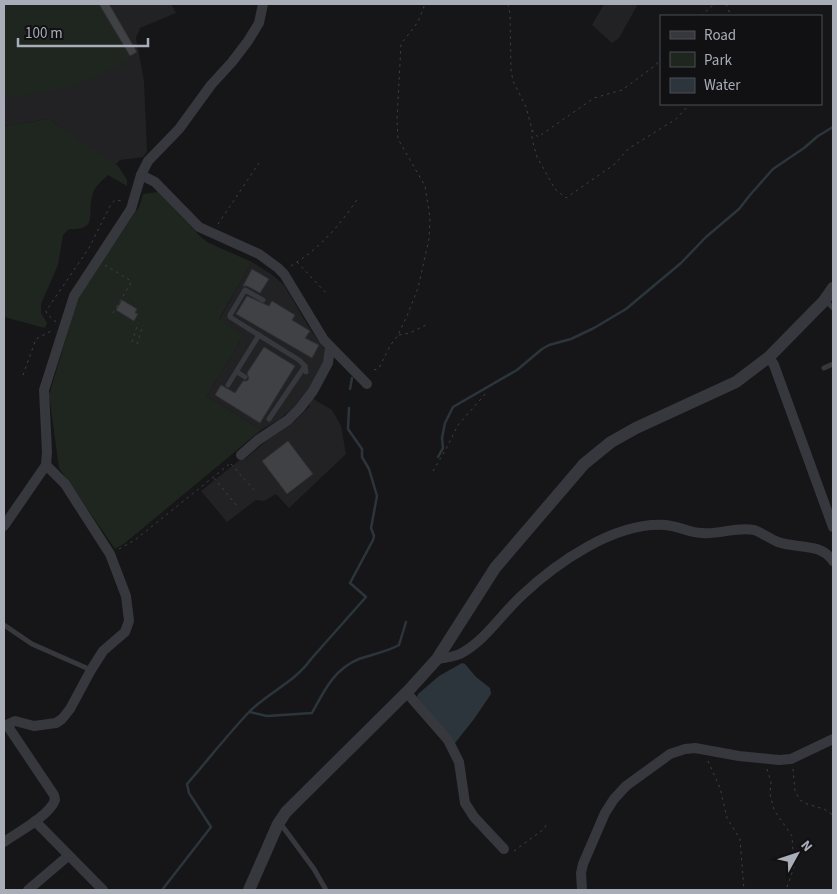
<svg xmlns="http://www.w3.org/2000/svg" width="837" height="894" viewBox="0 0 837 894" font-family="'Source Sans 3',sans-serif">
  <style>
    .built { fill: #222225 }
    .green { fill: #1e261f }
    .water { fill: #2c353c }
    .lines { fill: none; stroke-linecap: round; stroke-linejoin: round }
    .stream { stroke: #2c353c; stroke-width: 2.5 }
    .building { fill: #404145; stroke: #303034 }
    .path { stroke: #3d3f44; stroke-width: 1; stroke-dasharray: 2.5 4; stroke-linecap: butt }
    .service { stroke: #37383d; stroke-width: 5 }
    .minor { stroke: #37383d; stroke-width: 10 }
    .tertiary { stroke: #37383d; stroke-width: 12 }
  </style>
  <rect width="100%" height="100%" fill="#161618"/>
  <g class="built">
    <polygon points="43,4 171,4 176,13 140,28 136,38 144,81 147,152 143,157 120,160 115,165 49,119 4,126 4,25"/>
    <polygon points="604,4 638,4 619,38 612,43 592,25"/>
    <polygon points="252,262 271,274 284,285 310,329 328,354 309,390 315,400 332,410 341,426 346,454 289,508 276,494 264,501 256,500 227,522 201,491 241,459 245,459 267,440 295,421 310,406 304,398 280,419 261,430 207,396 244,335 219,320"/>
  </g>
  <g class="green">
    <polygon points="4,4 99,4 131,60 73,87 4,99"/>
    <path d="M49,119L118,166L127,180V186L108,175C102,181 95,186 93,193C86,212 100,231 69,229L63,235L58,265L41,304V313L47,323L45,328L4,317V126Z"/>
    <polygon points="158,192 202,238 209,243 252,262 219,319 244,335 207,396 261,430 125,543 115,549 59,468 49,395 79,295 139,207 143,194"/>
  </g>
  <polygon class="water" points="462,663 465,664 476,677 490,688 491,694 474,719 455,743 417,697 418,694 439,676"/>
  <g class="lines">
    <g class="stream">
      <polyline points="350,389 352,378"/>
      <polyline points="438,457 443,448 442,438 445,423 453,407 517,370 542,349 549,345 571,339 594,328 626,309 681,263 706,237 739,209 750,195 773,169 804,148 818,136 833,127"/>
      <path d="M250,712L267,716L312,713C324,691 334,669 359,659C372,654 387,652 399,645L406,622"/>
      <path d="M162,890L211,827L189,793L187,784C208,760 228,734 250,711C269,692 295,682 311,659L366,597L350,583L373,540L374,536L371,528L377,496L369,469L362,457V449L348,429L349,408"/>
    </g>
  </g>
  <g class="building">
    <polygon points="99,4 109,4 137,52 130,56"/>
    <polygon points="252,269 269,279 260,293 247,286 243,286"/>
    <polygon points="247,296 269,306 272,301 295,315 292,320 310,331 305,338 319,345 312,358 236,314"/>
    <polygon points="122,300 137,309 135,313 138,314 134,321 116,310"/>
    <polygon points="264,347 295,366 260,423 215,395 221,385 235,393 243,381 247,381 249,379 247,373"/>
    <polygon points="288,441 313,474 287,494 262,461"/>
  </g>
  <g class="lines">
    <g class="path">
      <polyline points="508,4 510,14 511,70 513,81 526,107 532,129 532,139 537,157 555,189 566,198 615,164 628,149 676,119 690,104"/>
      <polyline points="726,4 731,16"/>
      <polyline points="701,16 714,4"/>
      <polyline points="532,130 538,137 594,98 622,90 656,65 661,57"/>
      <polyline points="218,224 259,163"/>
      <polyline points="297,262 328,295"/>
      <polyline points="105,265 131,281"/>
      <path d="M291,266C296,262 302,259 307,255C326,241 346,217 358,198"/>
      <polyline points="113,313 132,281"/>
      <polyline points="56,322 47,314 46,311 89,248 111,204 115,200 122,201"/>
      <polyline points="4,325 5,322"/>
      <polyline points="399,335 410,333 426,325"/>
      <polyline points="132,342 138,323"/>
      <polyline points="137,344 143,325"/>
      <polyline points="374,370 379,368 390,346 398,335 407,316 418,288 429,239 430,218 425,186 398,139 397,120 401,44 418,22 425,4"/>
      <polyline points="23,375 36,339 53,330"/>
      <polyline points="231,464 255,491"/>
      <polyline points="433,471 446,449 458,425 487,392"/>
      <polyline points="214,478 237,506"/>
      <polyline points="119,549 135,540 232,462"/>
      <polyline points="708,761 720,788 727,818 740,839 744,890"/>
      <polyline points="767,769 771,782 770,794 774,810 792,836 794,867 786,890"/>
      <polyline points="793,769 795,791 800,800 807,804 824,809 833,815"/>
      <polyline points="514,851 544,829 547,823"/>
    </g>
    <g class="service">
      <polyline points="263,300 245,290 230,315 230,317 299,360 305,366 306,372"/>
      <polyline points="825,300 833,308"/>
      <polyline points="824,368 833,364"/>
      <polyline points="237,372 245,377"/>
      <polyline points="228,385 259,335"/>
      <polyline points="269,419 305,366"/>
      <polyline points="4,625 32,644 91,670"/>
      <polyline points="278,824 283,827 314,869 326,890"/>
    </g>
    <g class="minor">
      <polyline points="141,175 155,182 199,227 259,254 278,268 284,274 324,340 367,384"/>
      <polyline points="769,357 774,365 833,527"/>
      <polyline points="241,455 258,440 288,420 300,408 313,391 328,363 330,347"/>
      <polyline points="4,526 46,465 47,452 44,390 74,296 131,209 141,175 148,161 179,129 211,85 232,62 248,41 259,23 263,4"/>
      <path d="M437,659C445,658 453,657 460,654C485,641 500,616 520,597C556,563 614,522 665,525C680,526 689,533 702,533C719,535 737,526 754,530C763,533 770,539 778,542C797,549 820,542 833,561"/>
      <polyline points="407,693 448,740 459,762 465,803 474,817 504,849"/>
      <polyline points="4,726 15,721 34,726 56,723 62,719 70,709 91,670 103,651 125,632 129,621 126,596 110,554 65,484 46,465"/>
      <polyline points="35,821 103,890"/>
      <path d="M4,842C18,832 49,816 55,800L54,795L7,725"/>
      <polyline points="28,890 68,856"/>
      <polyline points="582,890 581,873 583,864 605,813 614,799 626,786 670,754 685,749 695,748 739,756 779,760 791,759 833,739"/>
    </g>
    <polyline class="tertiary" points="249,890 278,824 286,812 409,690 437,659 495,568 584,464 611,442 636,428 736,382 769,357 824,301 833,288"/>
  </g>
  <rect width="837" height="894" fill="none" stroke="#a8adb8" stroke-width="10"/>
  <rect x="660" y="15" width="162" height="90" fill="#111113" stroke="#4d4f55"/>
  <rect x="670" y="31" width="25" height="8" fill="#37383d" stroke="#4d4f55"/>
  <text x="704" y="40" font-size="15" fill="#a8adb8">Road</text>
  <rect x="670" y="52" width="25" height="15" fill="#1e261f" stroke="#4d4f55"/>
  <text x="704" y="65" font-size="15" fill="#a8adb8">Park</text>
  <rect x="670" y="78" width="25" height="15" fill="#2c353c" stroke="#4d4f55"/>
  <text x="704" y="90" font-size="15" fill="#a8adb8">Water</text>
  <g transform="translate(797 854) rotate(50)" stroke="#111113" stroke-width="4" paint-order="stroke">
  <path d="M0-4L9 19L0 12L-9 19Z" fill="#a8adb8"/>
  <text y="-8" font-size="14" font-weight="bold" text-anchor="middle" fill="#a8adb8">N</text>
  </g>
  <path d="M18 38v8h130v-8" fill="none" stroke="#a8adb8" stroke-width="2.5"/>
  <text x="25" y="38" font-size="15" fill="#a8adb8" stroke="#111113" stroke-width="4" paint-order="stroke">100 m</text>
</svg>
